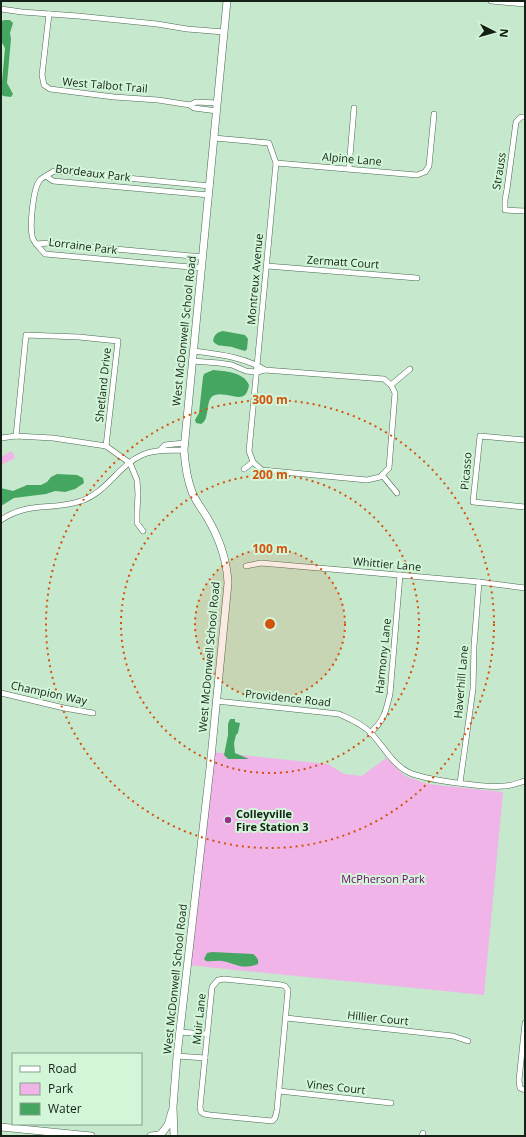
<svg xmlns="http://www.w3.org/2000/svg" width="526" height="1137" viewBox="0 0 526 1137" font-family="'Open Sans',sans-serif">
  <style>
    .green { fill: #f0b4e9 }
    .water { fill: #45a662 }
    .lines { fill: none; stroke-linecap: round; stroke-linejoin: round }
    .street-casing { stroke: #4a6951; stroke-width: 6 }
    .secondary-casing { stroke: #4a6951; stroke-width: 8 }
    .street { stroke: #fff; stroke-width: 5 }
    .secondary { stroke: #fff; stroke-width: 7 }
    .ring { fill: none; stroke: #d3530d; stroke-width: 2; stroke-dasharray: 2 4 }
    .poi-dot { fill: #982f91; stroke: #d3f6d9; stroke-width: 1.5 }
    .labels { text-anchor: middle; stroke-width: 4; stroke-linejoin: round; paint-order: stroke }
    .street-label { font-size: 11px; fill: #152117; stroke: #d3f6d9 }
    .poi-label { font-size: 11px; font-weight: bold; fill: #152117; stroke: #d3f6d9; text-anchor: start }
    .park-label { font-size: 11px; fill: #6c0368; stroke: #d3f6d9 }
    .centre { fill: #d3530d; stroke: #d3f6d9; stroke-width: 2 }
    .ring-label { font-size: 12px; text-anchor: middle; font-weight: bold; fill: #d3530d; stroke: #d3f6d9; stroke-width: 4; stroke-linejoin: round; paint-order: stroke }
  </style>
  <rect width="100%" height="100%" fill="#c6e8cc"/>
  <g class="green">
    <polygon points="12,451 15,458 1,465 1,457"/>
    <polygon points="211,752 328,764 344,774 362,776 386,758 405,776 428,784 503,792 484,995 187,965"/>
  </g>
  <g class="water">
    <polygon points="4,20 10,20 13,23 10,33 11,39 7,83 13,94 11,97 3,96 1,93 5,48 1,41 2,21"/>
    <path d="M223,331L245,335L248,339L247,349L245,351C240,350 236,348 232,347C224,345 218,348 213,341C214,335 217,332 223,331Z"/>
    <path d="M213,370C224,371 244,372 249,385C246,407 229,391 215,395C204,398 211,420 201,424L196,423L195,420L199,413L203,377L204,374Z"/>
    <polygon points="57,474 77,475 83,478 84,483 75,489 65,492 55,491 46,494 14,498 1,506 1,488 13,491 27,485 41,485 47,482 51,477"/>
    <polygon points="230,719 235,719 235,722 240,723 238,733 236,735 234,743 235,753 249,759 228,759 224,755 228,735 228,724"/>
    <path d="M212,952L253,954C257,957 259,960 258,964C240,970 238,964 222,961C217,960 211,962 206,961L204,959L207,953Z"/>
  </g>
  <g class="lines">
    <defs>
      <g id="street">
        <polyline points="491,1 525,4"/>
        <polyline points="1,9 22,12 78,16 157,24 187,29 224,32"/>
        <polyline points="49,14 42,75 44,85 50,89 114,97 158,100 190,105 194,108 217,111"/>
        <polyline points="190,105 196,102 217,103"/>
        <polyline points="525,117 521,117 516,122 507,189 505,200 505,210 525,211"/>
        <polyline points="214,138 269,143 276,163 249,451 253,462"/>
        <polyline points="276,163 417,175 425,172 429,166 434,114"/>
        <polyline points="349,168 354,108"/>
        <polyline points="46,176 53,181 209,195"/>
        <polyline points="36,244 49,243 203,257"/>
        <polyline points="267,266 417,278"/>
        <path d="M201,268L45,254C41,249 36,245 33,239C29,228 33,188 40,180C44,176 50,174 54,171L210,186"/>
        <path d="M192,361L219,363L232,365L246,371L257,372L265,370C245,357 217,354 194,351"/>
        <polyline points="391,385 410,369"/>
        <polyline points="16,436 26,335 79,337 118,341 106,446"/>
        <polyline points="1,438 16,436 53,438 106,446 130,463 137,480 138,494 137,512 137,523 143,531"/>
        <polyline points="525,440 480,436 473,502 525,507"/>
        <polyline points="160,450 165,445 184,443"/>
        <polyline points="253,462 262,470 367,480 380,477 389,468 395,393 391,385 384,379 265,370"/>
        <polyline points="244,469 253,462"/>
        <polyline points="382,475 397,493"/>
        <path d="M1,520C28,501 53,511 81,501C106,493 119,465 142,455C155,449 170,451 184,450"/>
        <polyline points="246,566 261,563 479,582 525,588"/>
        <polyline points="1,693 64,708 93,713"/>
        <path d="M216,701L339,714C350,719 361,723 370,732C382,744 392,764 408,772C424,780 486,788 504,786C512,786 518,783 525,781"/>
        <path d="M370,733C384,721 386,711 390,694L400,575"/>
        <polyline points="460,783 473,689 474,646 479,582"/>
        <polygon points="224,979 282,985 285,986 288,990 277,1110 275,1118 272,1121 210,1115 204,1114 201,1112 200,1107 212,987 218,980"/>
        <polyline points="286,1018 453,1036 468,1041"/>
        <polyline points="525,1023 519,1080 520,1088 525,1090"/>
        <polyline points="179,1032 207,1034"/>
        <polyline points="177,1056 205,1058"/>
        <polyline points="279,1091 391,1103"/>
        <polyline points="422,1136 423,1133"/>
      </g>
      <g id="secondary">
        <polyline points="1,1127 91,1136"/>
        <polyline points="161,1134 168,1125 172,1111"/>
        <polyline points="151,1136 159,1135"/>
        <path d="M174,1136L173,1107L177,1056L210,768L228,583C227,561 219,538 208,519C203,510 196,502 192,492C187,479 185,464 184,450L227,1"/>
      </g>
    </defs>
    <use href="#street" class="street-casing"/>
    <use href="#secondary" class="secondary-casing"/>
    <use href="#street" class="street"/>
    <use href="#secondary" class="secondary"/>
  </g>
  <circle cx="270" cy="624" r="75" fill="#d3530d" fill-opacity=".12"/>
  <g class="ring">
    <circle cx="270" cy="624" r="75"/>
    <circle cx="270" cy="624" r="149"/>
    <circle cx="270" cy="624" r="224"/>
  </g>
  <circle class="poi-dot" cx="228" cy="820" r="4"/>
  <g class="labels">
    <g class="street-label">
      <text transform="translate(105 85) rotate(5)" y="4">West Talbot Trail</text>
      <text transform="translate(352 159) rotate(5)" y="4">Alpine Lane</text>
      <text transform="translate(499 171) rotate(-81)" y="4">Strauss</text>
      <text transform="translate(93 173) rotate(7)" y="4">Bordeaux Park</text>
      <text transform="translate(83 246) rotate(7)" y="4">Lorraine Park</text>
      <text transform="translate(343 262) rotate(4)" y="4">Zermatt Court</text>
      <text transform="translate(255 279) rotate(-85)" y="4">Montreux Avenue</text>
      <text transform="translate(184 331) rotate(-84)" y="4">West McDonwell School Road</text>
      <text transform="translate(103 385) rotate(-84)" y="4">Shetland Drive</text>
      <text transform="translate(466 471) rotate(-85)" y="4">Picasso</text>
      <text transform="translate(387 564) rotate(5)" y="4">Whittier Lane</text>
      <text transform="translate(383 656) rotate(-84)" y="4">Harmony Lane</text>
      <text transform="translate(209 657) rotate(-85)" y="4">West McDonwell School Road</text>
      <text transform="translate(461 682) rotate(-85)" y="4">Haverhill Lane</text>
      <text transform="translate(49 693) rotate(12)" y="4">Champion Way</text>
      <text transform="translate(288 698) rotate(6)" y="4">Providence Road</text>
      <text transform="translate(175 979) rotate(-84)" y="4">West McDonwell School Road</text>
      <text transform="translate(378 1018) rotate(6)" y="4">Hillier Court</text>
      <text transform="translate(199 1019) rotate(-84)" y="4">Muir Lane</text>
      <text transform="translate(336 1087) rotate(6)" y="4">Vines Court</text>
    </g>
    <g class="poi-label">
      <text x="236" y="818">Colleyville<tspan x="236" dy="13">Fire Station 3</tspan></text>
    </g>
    <g class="park-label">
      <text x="383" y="883">McPherson Park</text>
    </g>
  </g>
  <circle cx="270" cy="624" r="6" class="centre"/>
  <g class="ring-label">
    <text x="270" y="404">300 m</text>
    <text x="270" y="479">200 m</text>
    <text x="270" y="553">100 m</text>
  </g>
  <rect width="526" height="1137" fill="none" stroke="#152117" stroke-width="4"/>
  <rect x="12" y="1053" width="130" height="72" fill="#d3f6d9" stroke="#87a18b"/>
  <rect x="20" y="1066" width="20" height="6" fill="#ffffff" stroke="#87a18b"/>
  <text x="48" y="1073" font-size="12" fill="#152117">Road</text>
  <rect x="20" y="1083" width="20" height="12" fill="#f0b4e9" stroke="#87a18b"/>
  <text x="48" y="1093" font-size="12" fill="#152117">Park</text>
  <rect x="20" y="1103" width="20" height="12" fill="#45a662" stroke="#87a18b"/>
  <text x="48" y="1113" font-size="12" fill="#152117">Water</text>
  <g transform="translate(494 32) rotate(96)" stroke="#d3f6d9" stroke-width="3" paint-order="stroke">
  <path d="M0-3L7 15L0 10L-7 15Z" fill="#152117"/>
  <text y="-6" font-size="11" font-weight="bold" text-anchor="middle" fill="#152117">N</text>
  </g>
</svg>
